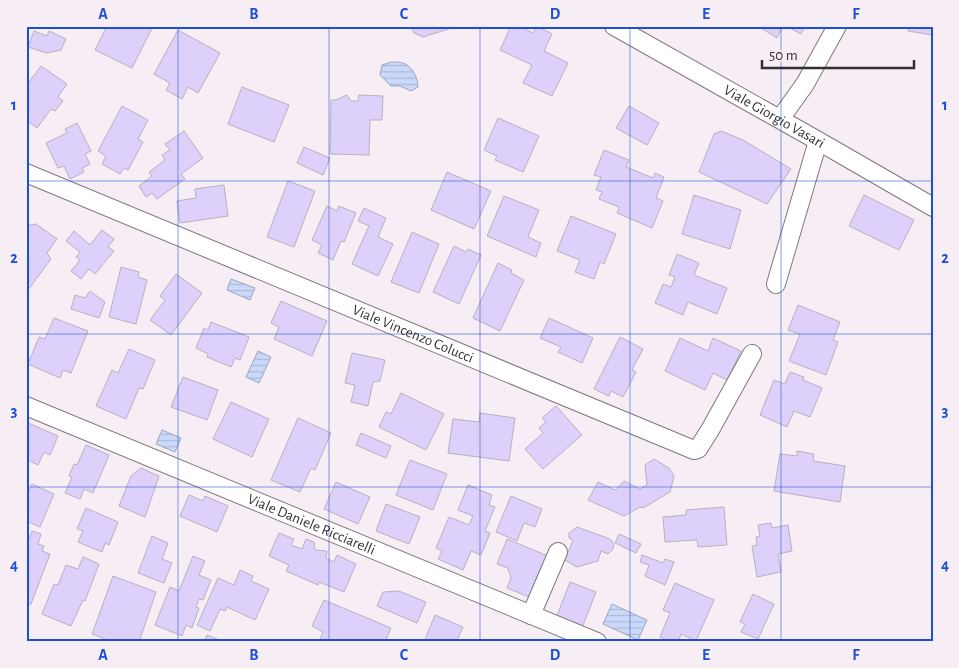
<svg xmlns="http://www.w3.org/2000/svg" width="959" height="668" viewBox="0 0 959 668" font-family="'Alegreya Sans',sans-serif">
  <style>
    .water { fill: url(#water-rules); stroke: #9da6be }
    .building { fill: #ddd0fb; stroke: #b5b2bd }
    .lines { fill: none; stroke-linecap: round; stroke-linejoin: round }
    .minor-casing { stroke: #80777e; stroke-width: 20 }
    .minor { stroke: #fff; stroke-width: 18 }
    .grid { fill: none; stroke: #1d4ed8; stroke-width: 1; stroke-opacity: 0.55 }
    .labels { text-anchor: middle; stroke-width: 4; stroke-linejoin: round; paint-order: stroke }
    .street-label { font-size: 15px; fill: #333033; stroke: #f7edf5 }
    .neatline { fill: none; stroke: #1d4ed8; stroke-width: 2 }
    .grid-label { font-size: 16px; text-anchor: middle; font-weight: bold; fill: #1d4ed8 }
  </style>
  <defs>
    <pattern id="water-rules" width="6" height="5" patternUnits="userSpaceOnUse" patternTransform="scale(1.25)"><rect width="6" height="5" fill="#cad9fa"/><path d="M0 2.5h6" fill="none" stroke="#aebbd7"/></pattern>
  </defs>
  <rect width="100%" height="100%" fill="#f7edf5"/>
  <g class="water">
    <path d="M391,62C394,62 400,62 403,63C413,67 418,78 418,87L411,91L400,86H391L380,75L382,65Z"/>
    <polygon points="231,279 255,288 250,300 227,290"/>
    <polygon points="258,351 271,357 259,383 246,377"/>
    <polygon points="162,430 181,438 175,452 156,444"/>
    <polygon points="612,604 647,620 638,640 603,624"/>
  </g>
  <g class="building">
    <polygon points="107,26 153,26 132,68 95,50"/>
    <polygon points="411,26 458,26 423,37 414,33"/>
    <polygon points="511,26 519,26 533,33 537,26 552,34 544,51 568,63 552,96 523,83 532,65 500,50"/>
    <polygon points="758,26 783,26 777,38"/>
    <polygon points="786,26 805,26 801,34"/>
    <polygon points="909,26 933,26 933,35 908,31"/>
    <polygon points="178,30 220,53 198,93 188,87 182,99 166,90 170,83 154,74"/>
    <polygon points="34,31 47,36 49,31 66,39 61,50 47,53 28,47"/>
    <polygon points="41,66 67,84 58,97 63,101 55,111 51,109 37,128 26,120 26,95 29,91 26,88 26,86"/>
    <polygon points="242,87 289,105 274,142 228,124"/>
    <polygon points="347,95 351,101 358,101 359,95 383,96 382,120 370,120 369,155 330,154 331,100 336,100"/>
    <polygon points="122,106 148,120 138,139 143,142 128,170 124,168 120,174 102,164 106,156 98,151"/>
    <polygon points="629,106 659,123 647,145 616,128"/>
    <polygon points="498,118 539,136 523,172 495,160 497,156 484,150"/>
    <polygon points="77,123 91,151 85,154 90,164 82,168 84,172 70,179 64,166 58,168 46,143 67,133 65,129"/>
    <polygon points="184,131 203,158 181,174 185,179 157,199 152,193 146,197 139,186 152,176 149,172 165,160 162,155 170,150 165,144"/>
    <polygon points="721,131 743,140 791,169 767,204 699,172 714,134"/>
    <polygon points="304,147 330,158 323,175 297,163"/>
    <polygon points="604,150 629,160 626,167 653,178 655,173 664,177 656,198 663,201 652,228 617,213 619,207 599,199 602,192 596,190 601,177 594,175"/>
    <polygon points="447,172 491,191 474,229 431,210"/>
    <polygon points="288,181 315,191 294,247 267,237"/>
    <polygon points="224,185 228,216 180,223 177,201 196,198 195,189"/>
    <polygon points="694,195 741,210 730,249 682,234"/>
    <polygon points="864,195 914,220 899,250 849,226"/>
    <polygon points="504,196 539,210 528,237 541,243 536,257 487,236"/>
    <polygon points="327,206 337,211 339,206 356,213 344,242 341,241 333,260 318,253 322,245 312,240"/>
    <polygon points="364,208 386,218 378,237 393,244 378,276 352,264 369,226 358,221"/>
    <polygon points="571,216 616,234 604,264 600,262 594,279 575,272 580,260 557,251"/>
    <polygon points="36,224 57,239 47,253 51,259 28,290 26,288 26,230 29,225"/>
    <polygon points="102,230 114,239 108,247 114,251 95,274 89,269 81,279 71,271 80,260 76,257 80,252 66,241 74,231 90,245"/>
    <polygon points="412,232 439,244 419,293 391,282"/>
    <polygon points="454,246 466,252 468,249 481,255 459,304 433,292"/>
    <polygon points="677,254 699,263 694,275 727,288 717,314 688,302 683,315 655,303 663,284 671,287 675,277 669,275"/>
    <polygon points="498,263 512,270 511,273 524,280 500,331 473,318"/>
    <polygon points="121,267 139,272 138,277 147,280 136,324 109,317"/>
    <polygon points="176,274 202,293 171,335 150,320 165,300 160,296"/>
    <polygon points="90,291 105,302 99,318 71,309 75,295 85,298"/>
    <polygon points="281,301 327,321 312,356 274,339 279,327 271,323"/>
    <polygon points="798,305 840,322 833,340 838,342 826,375 789,361 800,334 788,330"/>
    <polygon points="54,318 88,331 71,373 63,370 60,378 28,364 39,337 45,339"/>
    <polygon points="549,318 593,338 582,363 558,352 561,347 540,338"/>
    <polygon points="211,322 249,337 240,360 235,358 231,367 207,357 208,354 196,348 204,328 208,330"/>
    <polygon points="620,337 643,349 632,370 636,372 623,397 611,391 609,396 594,389"/>
    <polygon points="680,338 708,351 713,338 741,351 727,380 713,373 705,390 665,371"/>
    <polygon points="129,349 155,360 143,389 139,388 126,419 96,406 112,370 118,373"/>
    <polygon points="352,353 385,360 380,381 373,382 368,406 351,402 355,385 345,383"/>
    <polygon points="790,372 804,377 803,380 822,388 810,417 794,411 787,427 760,415 774,380 785,384"/>
    <polygon points="183,377 218,390 207,420 171,407"/>
    <polygon points="401,393 444,414 426,450 379,427 386,412 391,414"/>
    <polygon points="231,402 269,419 252,457 213,439"/>
    <polygon points="556,406 582,435 543,469 525,449 543,433 539,428 546,422 542,418"/>
    <polygon points="480,413 515,418 509,461 448,453 453,419 479,422"/>
    <polygon points="298,418 331,433 315,470 311,468 300,492 271,480"/>
    <polygon points="26,422 58,436 50,455 44,452 38,465 26,459"/>
    <polygon points="361,433 391,446 386,458 356,445"/>
    <polygon points="86,445 109,455 93,493 84,489 80,499 65,493 72,477 69,476 74,464 77,465"/>
    <polygon points="797,451 814,454 813,461 845,466 840,502 774,491 780,454 797,456"/>
    <polygon points="654,459 669,468 674,476 670,492 643,508 640,507 624,516 588,500 598,482 615,490 624,481 640,489 647,485 645,465"/>
    <polygon points="410,460 447,474 433,510 396,495"/>
    <polygon points="141,468 159,476 145,517 119,506 131,476"/>
    <polygon points="336,482 370,497 358,524 324,509"/>
    <polygon points="32,484 54,494 40,527 26,521 26,498"/>
    <polygon points="468,485 492,495 489,505 495,507 485,531 490,533 481,555 471,551 463,570 438,559 442,551 436,548 449,517 469,525 473,516 458,510"/>
    <polygon points="189,495 203,501 205,496 228,506 217,532 180,516"/>
    <polygon points="511,496 542,509 535,527 524,523 517,541 496,532"/>
    <polygon points="386,504 420,517 409,544 376,531"/>
    <polygon points="724,507 727,545 698,547 697,540 665,542 663,517 686,515 686,510"/>
    <polygon points="86,508 118,522 109,545 105,543 102,552 78,542 83,531 77,529"/>
    <polygon points="771,523 772,528 788,525 792,551 778,554 781,572 757,577 752,546 757,545 756,537 760,536 758,525"/>
    <polygon points="577,527 610,539 614,544 613,549 608,554 601,551 598,561 577,567 565,560 573,540 569,538 569,533"/>
    <polygon points="32,531 41,534 38,544 44,546 42,551 50,554 31,604 26,605 26,545"/>
    <polygon points="279,533 294,539 291,545 302,549 306,539 314,542 315,550 327,551 326,558 334,562 337,555 356,564 344,592 319,582 318,585 286,571 289,565 269,556"/>
    <polygon points="619,534 641,544 636,553 615,543"/>
    <polygon points="152,536 168,543 162,559 172,563 164,583 138,573"/>
    <polygon points="507,539 548,556 531,598 507,588 511,578 508,568 497,564"/>
    <polygon points="642,555 663,563 665,559 674,562 665,585 645,576 649,565 640,562"/>
    <polygon points="193,556 205,561 199,575 211,580 203,600 199,599 196,607 199,608 192,628 186,625 182,636 155,625 170,587 179,591"/>
    <polygon points="83,557 99,564 85,601 83,600 71,626 42,614 54,584 58,585 66,565 78,569"/>
    <polygon points="240,570 253,576 251,581 269,589 255,620 227,607 225,611 220,609 210,631 197,625 218,578 234,585"/>
    <polygon points="113,576 156,592 139,642 113,642 92,634"/>
    <polygon points="570,582 596,592 582,628 556,618"/>
    <polygon points="675,583 714,600 696,641 681,634 678,642 670,642 660,637 670,613 663,610"/>
    <polygon points="399,591 426,602 417,623 377,606 383,592"/>
    <polygon points="753,594 774,604 758,639 741,632 745,624 740,622"/>
    <polygon points="324,600 391,628 385,642 319,642 323,632 312,626"/>
    <polygon points="435,615 463,627 456,642 424,642"/>
    <polygon points="207,635 224,642 204,642"/>
  </g>
  <g class="lines">
    <defs>
      <g id="minor">
        <path id="s1" d="M614,26L813,138L933,207"/>
        <polyline points="780,119 805,84 837,26"/>
        <path id="s2" d="M26,173L694,450L698,449L710,430L752,354"/>
        <polyline points="776,284 818,141"/>
        <path id="s3" d="M26,406L597,642"/>
        <polyline points="531,615 558,552"/>
      </g>
    </defs>
    <use href="#minor" class="minor-casing"/>
    <use href="#minor" class="minor"/>
  </g>
  <path class="grid" d="M178,26V642M329,26V642M480,26V642M630,26V642M781,26V642M26,181H933M26,334H933M26,487H933"/>
  <g class="labels">
    <g class="street-label">
      <text dy="5" stroke="none"><textPath href="#s1" startOffset="184">Viale Giorgio Vasari</textPath></text>
      <text dy="5" stroke="none"><textPath href="#s2" startOffset="419">Viale Vincenzo Colucci</textPath></text>
      <text dy="5" stroke="none"><textPath href="#s3" startOffset="309">Viale Daniele Ricciarelli</textPath></text>
    </g>
  </g>
  <rect width="959" height="668" fill="none" stroke="#f7edf5" stroke-width="55"/>
  <path d="M762 60v8h152v-8" fill="none" stroke="#333033" stroke-width="2.5"/>
  <text x="769" y="60" font-size="15" fill="#333033" stroke="#f7edf5" stroke-width="4" paint-order="stroke">50 m</text>
  <rect x="28" y="28" width="904" height="612" class="neatline"/>
  <g class="grid-label">
    <text x="103" y="19">A</text>
    <text x="254" y="19">B</text>
    <text x="404" y="19">C</text>
    <text x="555" y="19">D</text>
    <text x="706" y="19">E</text>
    <text x="856" y="19">F</text>
    <text x="14" y="110">1</text>
    <text x="945" y="110">1</text>
    <text x="14" y="263">2</text>
    <text x="945" y="263">2</text>
    <text x="14" y="416">3</text>
    <text x="945" y="416">3</text>
    <text x="14" y="570">4</text>
    <text x="945" y="570">4</text>
    <text x="103" y="660">A</text>
    <text x="254" y="660">B</text>
    <text x="404" y="660">C</text>
    <text x="555" y="660">D</text>
    <text x="706" y="660">E</text>
    <text x="856" y="660">F</text>
  </g>
</svg>
